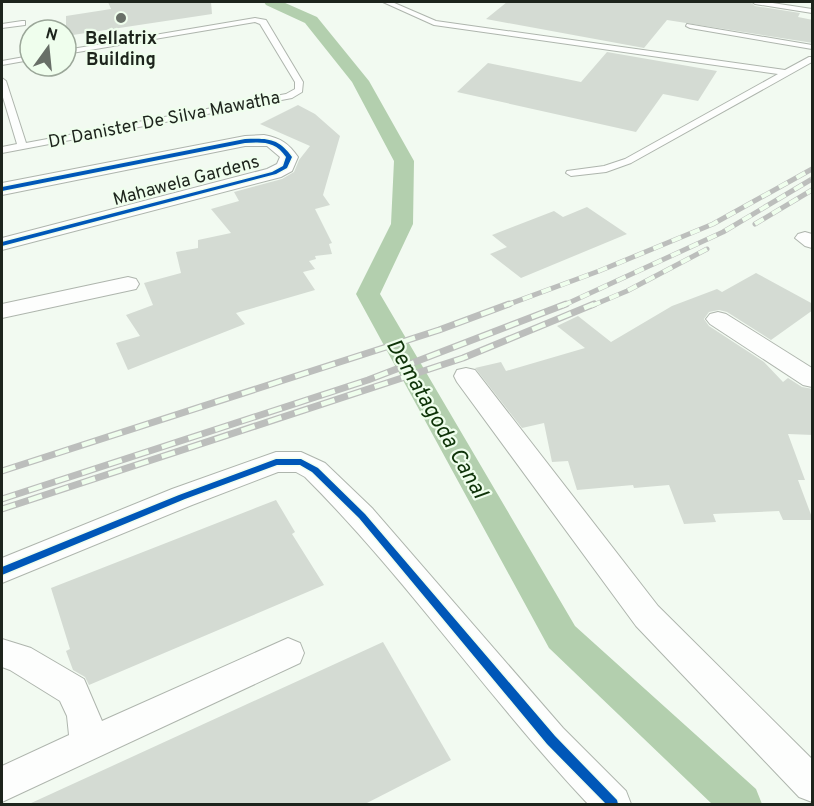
<svg xmlns="http://www.w3.org/2000/svg" width="814" height="806" viewBox="0 0 814 806" font-family="Overpass,sans-serif">
  <style>
    .lines { fill: none; stroke-linecap: round; stroke-linejoin: round }
    .canal { fill: #b3cfae; fill-rule: evenodd }
    .building { fill: #d4dbd3 }
    .service-casing { stroke: #aeb5ad; stroke-width: 2 }
    .minor-casing { stroke: #aeb5ad; stroke-width: 2 }
    .service { fill: #fdfefd; fill-rule: evenodd }
    .minor { fill: #fdfefd; fill-rule: evenodd }
    .rail-far1-casing { stroke: #bcbebc; stroke-width: 5 }
    .rail-casing { stroke: #bcbebc; stroke-width: 7 }
    .rail-far1 { stroke: #effeed; stroke-width: 4; stroke-dasharray: 10; stroke-linecap: butt }
    .rail { stroke: #effeed; stroke-width: 4.5; stroke-dasharray: 14; stroke-linecap: butt }
    .cycleway-casing { stroke: #effeed; stroke-width: 3 }
    .cycleway { fill: #0057b8; fill-rule: evenodd }
    .poi-dot { fill: #686f67; stroke: #effeed; stroke-width: 2 }
    .labels { text-anchor: middle; stroke-width: 4.5; stroke-linejoin: round; paint-order: stroke }
    .far-poi-label { font-size: 18px; font-weight: bold; fill: #1d241c; stroke: #effeed }
    .far-street-label { font-size: 18px; fill: #1d241c; stroke: #effeed }
    .water-label { font-size: 22px; font-style: italic; fill: #0e3308; stroke: #effeed }
  </style>
  <rect width="100%" height="100%" fill="#f2faf1"/>
  <g class="lines">
    <polygon class="canal" points="264,2 283,2 317,17 369,81 414,161 413,224 380,294 575,626 756,789 762,804 712,804 549,648 356,294 391,224 394,161 352,82 305,23 266,5"/>
  </g>
  <g class="building">
    <polygon points="108,2 211,2 212,14 66,36 66,16 111,9"/>
    <polygon points="507,2 750,2 755,6 800,13 798,17 813,20 813,43 667,20 644,48 486,19"/>
    <polygon points="607,52 717,71 698,101 663,94 636,132 457,92 488,63 581,82"/>
    <polygon points="298,105 315,114 340,136 323,195 330,205 315,209 332,243 329,244 332,254 315,256 316,259 309,261 315,269 303,272 315,290 236,313 245,324 128,370 116,343 140,336 126,315 153,305 144,283 181,273 176,252 198,248 198,240 231,233 211,209 239,201 234,192 282,179 294,172 299,160 310,146 260,124"/>
    <polygon points="587,207 627,234 521,278 490,254 507,247 492,235 554,211 563,217"/>
    <polygon points="756,273 813,304 813,310 771,340 727,312 719,310 709,312 704,319 709,326 764,362 783,382 788,378 802,387 813,389 813,435 788,434 805,480 798,480 813,520 783,520 779,511 713,514 716,522 684,524 669,485 634,488 633,485 577,490 568,461 552,462 544,423 522,428 475,368 501,362 506,371 585,348 557,326 578,316 611,342 672,306 717,289 722,292"/>
    <polygon points="276,500 295,532 292,534 324,585 89,685 85,677 73,670 66,651 70,649 51,588"/>
    <polygon points="383,642 451,760 365,804 29,804"/>
  </g>
  <g class="lines">
    <defs>
      <g id="service">
        <polygon points="383,2 392,2 436,21 785,70 809,57 812,57 812,62 631,163 606,172 571,176 566,173 567,171 604,166 625,159 778,74 434,25"/>
        <polygon points="752,2 766,2 812,9 812,13 755,4"/>
        <polygon points="255,18 266,20 303,82 302,92 292,98 2,153 2,147 17,144 2,94 2,78 6,81 26,143 286,94 295,89 295,82 260,24 255,22 66,54 66,50"/>
        <polygon points="22,21 25,21 25,25 2,28 2,24"/>
        <polygon points="687,24 812,45 812,49 690,28 686,26"/>
        <polygon points="30,56 30,60 2,65 2,61"/>
      </g>
      <g id="minor">
        <path d="M264,135C281,138 289,144 298,157L292,171L281,177L2,250V238L267,169L277,164L280,157L267,146H245L2,195V183L245,136Z"/>
        <polygon points="805,232 812,234 812,248 805,246 795,238 798,234"/>
        <polygon points="128,277 136,279 139,284 136,289 2,318 2,304"/>
        <polygon points="718,312 726,314 812,368 812,387 803,385 710,324 706,319 710,314"/>
        <polygon points="466,368 475,370 658,606 812,759 812,802 799,797 636,626 457,382 454,376 457,370"/>
        <path d="M276,452H301L325,463L372,508L563,728L626,791L631,804H588C489,699 407,579 305,477L296,472H278L192,505L2,583V558L172,489Z"/>
        <polygon points="288,638 300,643 304,653 300,663 2,802 2,766 69,735 67,716 60,701 10,670 2,667 2,639 31,648 84,679 102,721"/>
      </g>
    </defs>
    <use href="#service" class="service-casing"/>
    <use href="#minor" class="minor-casing"/>
    <use href="#service" class="service"/>
    <use href="#minor" class="minor"/>
    <defs>
      <g id="rail-far1">
        <polyline points="755,224 812,190"/>
        <polyline points="504,306 599,271 713,224 812,169"/>
        <polyline points="562,306 723,232 812,179"/>
        <polyline points="591,306 627,291 707,249"/>
      </g>
      <g id="rail">
        <polyline points="2,471 439,330 509,304"/>
        <polyline points="2,499 368,380 566,304"/>
        <polyline points="2,509 463,358 594,304"/>
      </g>
    </defs>
    <use href="#rail-far1" class="rail-far1-casing"/>
    <use href="#rail" class="rail-casing"/>
    <use href="#rail-far1" class="rail-far1"/>
    <use href="#rail" class="rail"/>
    <defs>
      <g id="cycleway">
        <path d="M245,139C267,138 279,138 292,157L287,168L276,174L2,246V242L272,172L283,166L286,157C275,141 263,142 245,143L2,191V187Z"/>
        <polygon points="276,459 301,459 318,468 365,514 555,736 617,800 618,804 606,804 547,744 359,518 312,472 300,465 277,465 185,499 2,575 2,567 179,495"/>
      </g>
    </defs>
    <use href="#cycleway" class="cycleway-casing"/>
    <use href="#cycleway" class="cycleway"/>
  </g>
  <circle class="poi-dot" cx="121" cy="18" r="6"/>
  <g class="labels">
    <g class="far-poi-label">
      <text x="121" y="44">Bellatrix<tspan x="121" dy="21">Building</tspan></text>
    </g>
    <g class="far-street-label">
      <text transform="translate(164 119) rotate(-11)" y="6">Dr Danister De Silva Mawatha</text>
      <text transform="translate(186 180) rotate(-15)" y="6">Mahawela Gardens</text>
    </g>
    <g class="water-label">
      <text transform="translate(438 418) rotate(60)" y="8">Dematagoda Canal</text>
    </g>
  </g>
  <rect width="814" height="806" fill="none" stroke="#1d241c" stroke-width="6"/>
  <g transform="translate(48 48) rotate(15)"><circle r="28" fill="#effeed" stroke="#9ba799" stroke-width="1.5"/>
  <path d="M0-4.5L10 22L0 15L-10 22Z" fill="#686f67"/>
  <text y="-9" font-size="16" font-weight="bold" text-anchor="middle" fill="#1d241c">N</text>
  </g>
</svg>
